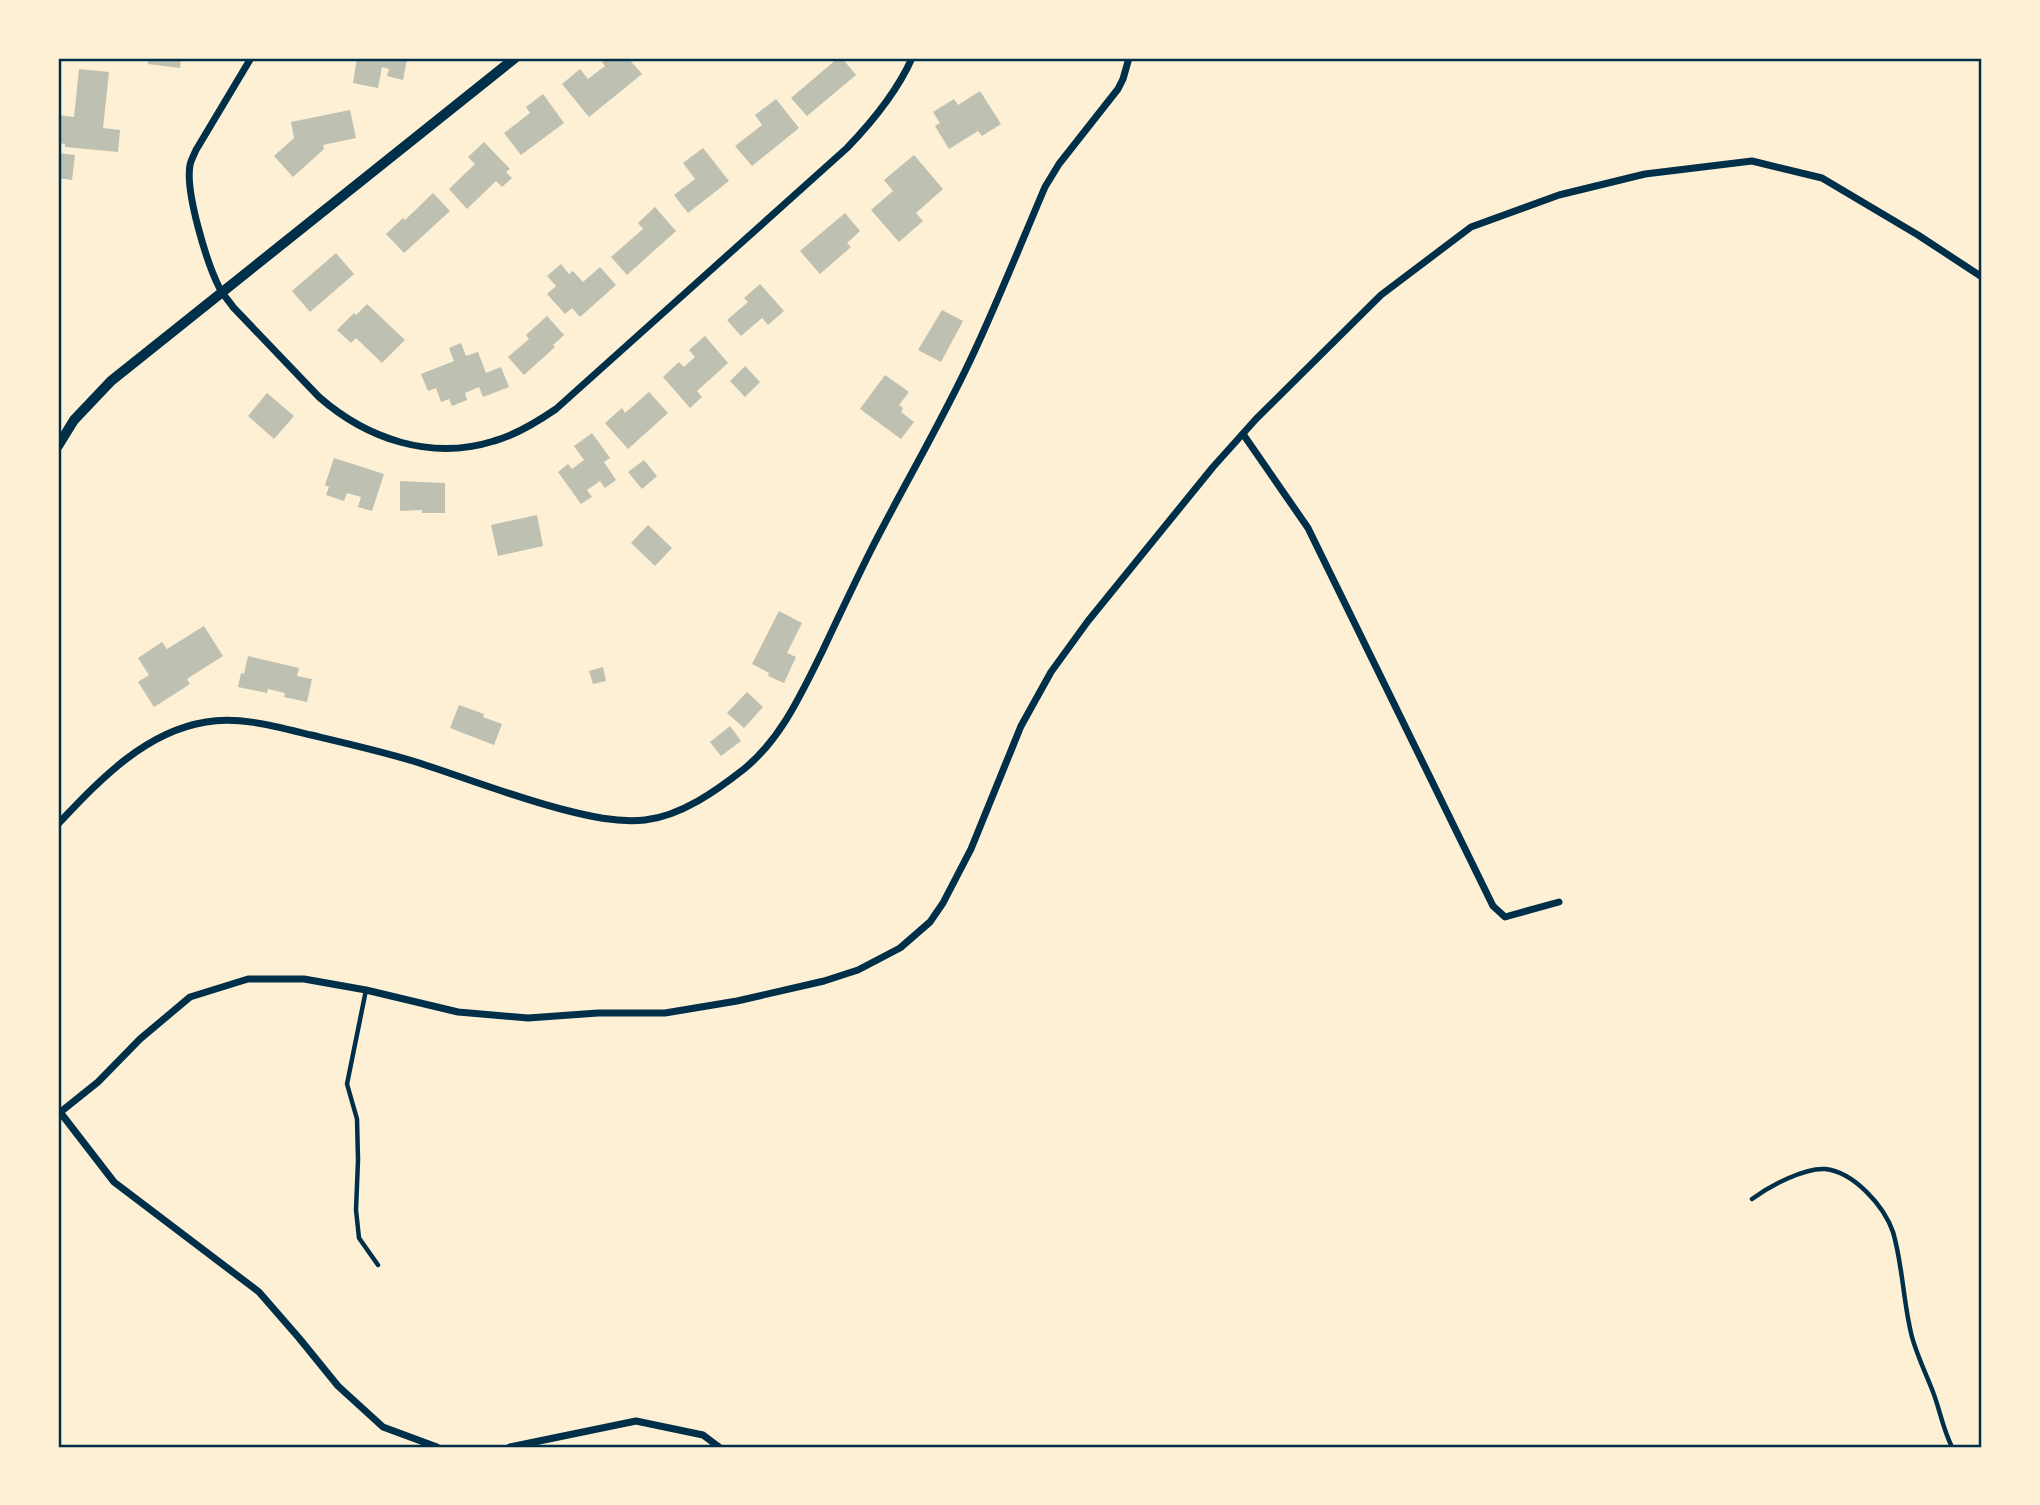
<svg xmlns="http://www.w3.org/2000/svg" width="2040" height="1505" viewBox="0 0 2040 1505" font-family="'PT Sans',sans-serif">
  <style>
    .building { fill: #bec0b2 }
    .lines { fill: none; stroke-linecap: round; stroke-linejoin: round }
    .service { stroke: #003049; stroke-width: 4.5 }
    .minor { stroke: #003049; stroke-width: 7 }
    .tertiary { stroke: #003049; stroke-width: 10 }
    .neatline { fill: none; stroke: #003049; stroke-width: 2.5 }
  </style>
  <rect width="100%" height="100%" fill="#fdf0d5"/>
  <g class="building">
    <polygon points="149,58 181,58 180,68 148,64"/>
    <polygon points="357,58 407,59 403,80 387,76 389,69 382,67 378,88 353,83"/>
    <polygon points="607,58 628,58 642,74 589,117 562,84 580,69 588,79 605,66 602,62"/>
    <polygon points="838,58 842,58 856,75 807,116 791,98"/>
    <polygon points="79,69 109,72 103,128 120,130 118,152 65,147 65,144 58,143 58,115 74,117"/>
    <polygon points="980,91 1001,124 982,136 978,131 949,149 935,126 940,123 933,112 954,99 958,105"/>
    <polygon points="543,94 564,123 521,155 504,133 530,113 526,107"/>
    <polygon points="776,99 799,128 752,166 735,146 762,125 755,115"/>
    <polygon points="350,110 356,138 323,145 324,149 293,177 274,156 294,138 291,122"/>
    <polygon points="484,142 510,169 506,172 512,178 502,187 496,181 467,209 449,189 475,164 468,157"/>
    <polygon points="703,148 729,181 688,213 674,195 695,179 683,163"/>
    <polygon points="58,153 75,155 72,180 58,178"/>
    <polygon points="914,155 943,189 916,213 923,221 899,242 871,210 893,191 884,180"/>
    <polygon points="433,193 450,211 404,253 386,234 403,218 405,220"/>
    <polygon points="655,207 676,231 627,275 611,257 643,229 638,223"/>
    <polygon points="845,213 860,231 847,243 851,247 820,274 800,251"/>
    <polygon points="336,253 354,274 310,312 292,291"/>
    <polygon points="561,264 569,274 573,271 583,282 600,267 616,285 580,317 572,308 565,314 547,294 556,286 547,276"/>
    <polygon points="760,284 784,311 768,325 762,318 741,336 727,320 748,302 744,298"/>
    <polygon points="367,304 405,340 382,363 356,338 351,343 337,330 354,313 356,315"/>
    <polygon points="942,310 963,321 941,362 918,350"/>
    <polygon points="547,316 564,335 553,345 555,347 524,375 508,357 529,339 526,335"/>
    <polygon points="705,336 728,363 697,391 702,397 690,408 663,377 679,362 684,367 695,357 689,350"/>
    <polygon points="461,343 466,356 478,352 486,373 501,367 509,387 483,397 479,387 465,393 467,400 452,406 449,399 441,402 436,388 428,391 421,374 454,361 449,348"/>
    <polygon points="745,366 760,382 745,397 730,381"/>
    <polygon points="885,375 909,392 899,405 903,408 901,412 914,422 901,439 860,409"/>
    <polygon points="649,392 668,413 628,449 605,423 622,408 625,413"/>
    <polygon points="267,393 294,416 274,439 248,416"/>
    <polygon points="592,433 610,458 604,462 616,480 605,488 600,481 587,490 592,497 581,504 558,472 568,464 572,469 584,460 574,446"/>
    <polygon points="334,458 384,474 372,511 358,507 361,497 347,493 344,501 326,495 329,487 325,485"/>
    <polygon points="644,460 657,476 642,489 628,472"/>
    <polygon points="400,481 445,483 445,513 422,513 422,510 400,511"/>
    <polygon points="537,515 543,546 498,556 491,525"/>
    <polygon points="648,525 672,548 655,566 631,543"/>
    <polygon points="779,611 802,623 787,653 796,657 784,683 768,676 769,673 752,664"/>
    <polygon points="204,626 223,656 187,679 190,684 154,707 138,682 149,675 138,658 162,642 167,649"/>
    <polygon points="248,656 299,668 297,676 312,679 307,702 284,697 285,693 268,689 267,693 238,687 241,673 244,674"/>
    <polygon points="603,667 606,681 593,684 589,671"/>
    <polygon points="747,692 763,707 744,728 727,713"/>
    <polygon points="459,705 484,714 483,717 502,724 494,745 450,728"/>
    <polygon points="730,726 741,741 721,756 710,742"/>
  </g>
  <g class="lines">
    <g class="service">
      <polyline points="366,990 347,1084 357,1119 358,1160 356,1210 359,1238 378,1265"/>
      <path d="M1752,1199C1770,1186 1803,1168 1825,1169C1854,1172 1884,1206 1893,1232C1903,1266 1903,1302 1912,1337C1917,1355 1926,1374 1933,1392C1940,1410 1943,1430 1952,1447"/>
    </g>
    <g class="minor">
      <path d="M251,58L196,150C194,155 191,160 190,165C185,192 207,264 220,289C223,295 229,301 233,307L319,397C367,439 431,461 494,441C516,435 537,422 556,409L847,148C873,121 897,92 912,58"/>
      <polyline points="1243,434 1308,528 1493,906 1505,917 1559,902"/>
      <path d="M58,824C99,781 144,732 206,722C240,716 278,727 311,735C345,743 380,751 413,761C463,777 511,796 561,809C588,816 617,823 645,820C681,816 716,791 744,769C781,739 801,694 822,652C838,618 854,584 871,550C905,483 944,418 975,350C1000,296 1022,241 1045,187L1059,164L1118,89L1123,79L1129,58"/>
      <polyline points="60,1112 114,1182 259,1292 299,1338 338,1386 383,1427 437,1447"/>
      <polyline points="58,1114 98,1082 140,1039 190,997 248,979 304,979 366,990 458,1012 528,1018 598,1013 665,1013 737,1001 824,981 858,970 900,948 930,922 943,903 971,849 1021,726 1051,672 1088,621 1213,467 1256,419 1381,295 1471,227 1559,195 1645,174 1752,161 1822,178 1918,235 1982,277"/>
      <polyline points="510,1447 636,1421 703,1435 719,1447"/>
    </g>
    <polyline class="tertiary" points="58,446 74,420 111,381 515,58"/>
  </g>
  <rect width="2040" height="1505" fill="none" stroke="#fdf0d5" stroke-width="119"/>
  <rect x="60" y="60" width="1920" height="1386" class="neatline"/>
</svg>
